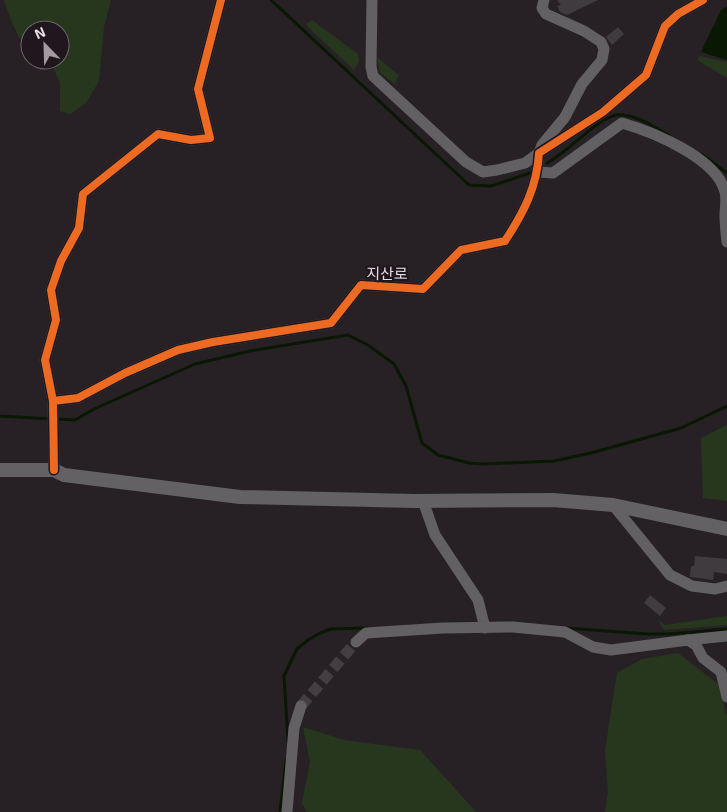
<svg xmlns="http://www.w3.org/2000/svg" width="727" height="812" viewBox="0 0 727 812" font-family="'Exo 2','Noto Sans KR',sans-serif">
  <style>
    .green { fill: #27371d }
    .water { fill: #091803 }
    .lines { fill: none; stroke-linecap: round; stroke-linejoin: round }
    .stream { stroke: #091803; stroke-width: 3 }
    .building { fill: #3f3b3e }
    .minor-tunnel { stroke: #443e42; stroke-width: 11; stroke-dasharray: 11 5.5; stroke-linecap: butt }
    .minor { stroke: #626062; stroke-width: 11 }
    .major { stroke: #636163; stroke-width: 14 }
    .cycleway-casing { stroke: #1f161e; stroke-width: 11 }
    .cycleway { stroke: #ed6a23; stroke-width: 8 }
    .labels { text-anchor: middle; stroke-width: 4.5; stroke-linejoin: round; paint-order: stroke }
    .street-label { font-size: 15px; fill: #e5dfe4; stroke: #1f161e }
  </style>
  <rect width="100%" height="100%" fill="#272126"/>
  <g class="green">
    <polygon points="4,0 111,0 104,27 99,81 86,103 70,114 60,111 60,83 50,60 60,60 60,30 30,30 30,50 27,53 12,23"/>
    <polygon points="312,20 358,54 359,61 354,70 310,29 306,24"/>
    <polygon points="700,56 727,62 727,78 697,60"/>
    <polygon points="377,57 396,73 399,74 395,84 380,73"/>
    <polygon points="727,425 727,501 703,498 701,438"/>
    <polygon points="727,616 727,625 664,630 659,622 660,621 665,625"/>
    <polygon points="678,653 718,684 727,716 727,812 605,812 608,792 605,750 617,673 642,659"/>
    <polygon points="303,727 344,740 420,750 476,812 307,812 302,803 310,762"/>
  </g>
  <polygon class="water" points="727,6 727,60 701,52 721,10"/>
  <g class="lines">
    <g class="stream">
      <polyline points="271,0 469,185 491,186 530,173"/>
      <polyline points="701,154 727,173"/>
      <path d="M547,163C568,152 595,120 616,115C632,112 657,128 670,136"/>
      <polyline points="0,416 51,419"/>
      <polyline points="57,419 75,420 94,409 195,364 250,351 348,335 368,345 394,364 406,386 422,443 438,455 469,463 482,464 554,461 591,453 681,428 727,406"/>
      <polyline points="566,628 647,634 668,634 727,629"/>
      <polyline points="288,741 284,676 297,649 308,640 320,633 331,629 367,628"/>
      <polyline points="280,812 286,760"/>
    </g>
  </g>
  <g class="building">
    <polygon points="557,0 598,0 567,15 560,12 557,6 561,5"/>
    <polygon points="618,27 624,34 612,45 606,37"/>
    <polygon points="695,556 727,559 727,574 714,572 713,580 690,577 691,566 694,566"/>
    <polygon points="650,595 666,608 660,616 644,603"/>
  </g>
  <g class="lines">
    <polyline class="minor-tunnel" points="301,706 356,642"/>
    <g class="minor">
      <polyline points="372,0 371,67 373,76 466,162 483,172 497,170 525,163 539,153 542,145 565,117 582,84 602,60 604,49 601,42 584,31 546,14 542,8 544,0"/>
      <path d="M538,172L553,173L622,123C653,132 717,158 725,192C727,199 725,208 725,215C725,224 726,233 727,242"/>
      <polyline points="53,401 45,360 56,320 51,290 61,261 79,228 83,194 158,134 191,140 210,138 198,89 221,0"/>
      <path d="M54,470L53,401L78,398L125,373L178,350L213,342L331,323L361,285L423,289L461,250L505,241C524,212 537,187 539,153L603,112L646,75L665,26L678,14L703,0"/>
      <polyline points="423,501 435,535 478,600 485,628"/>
      <polyline points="613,505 670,575 692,586 715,589 727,586"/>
      <polyline points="688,640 727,636"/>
      <polyline points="356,642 366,633 443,628 513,627 565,632 593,647 611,650 688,640 696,645 703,658 721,672 727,697"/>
      <polyline points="287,812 294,728 301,706"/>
    </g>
    <polyline class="major" points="0,470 54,470 64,475 240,497 414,501 553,500 613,505 727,529"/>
    <defs>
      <g id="cycleway">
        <polyline points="53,401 45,360 56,320 51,290 61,261 79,228 83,194 158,134 191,140 210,138 198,89 221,0"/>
        <path d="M54,470L53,401L78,398L125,373L178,350L213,342L331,323L361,285L423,289L461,250L505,241C524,212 537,187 539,153L603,112L646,75L665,26L678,14L703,0"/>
      </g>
    </defs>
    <use href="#cycleway" class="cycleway-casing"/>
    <use href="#cycleway" class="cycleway"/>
  </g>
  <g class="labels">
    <g class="street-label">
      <text transform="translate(387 274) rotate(1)" y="5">지산로</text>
    </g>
  </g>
  <g transform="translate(45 45) rotate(337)"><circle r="24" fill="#1f161e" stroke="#6e666d"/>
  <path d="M0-4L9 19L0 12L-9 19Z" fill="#a29ca2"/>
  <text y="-8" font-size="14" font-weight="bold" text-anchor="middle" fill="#e5dfe4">N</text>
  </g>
</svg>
